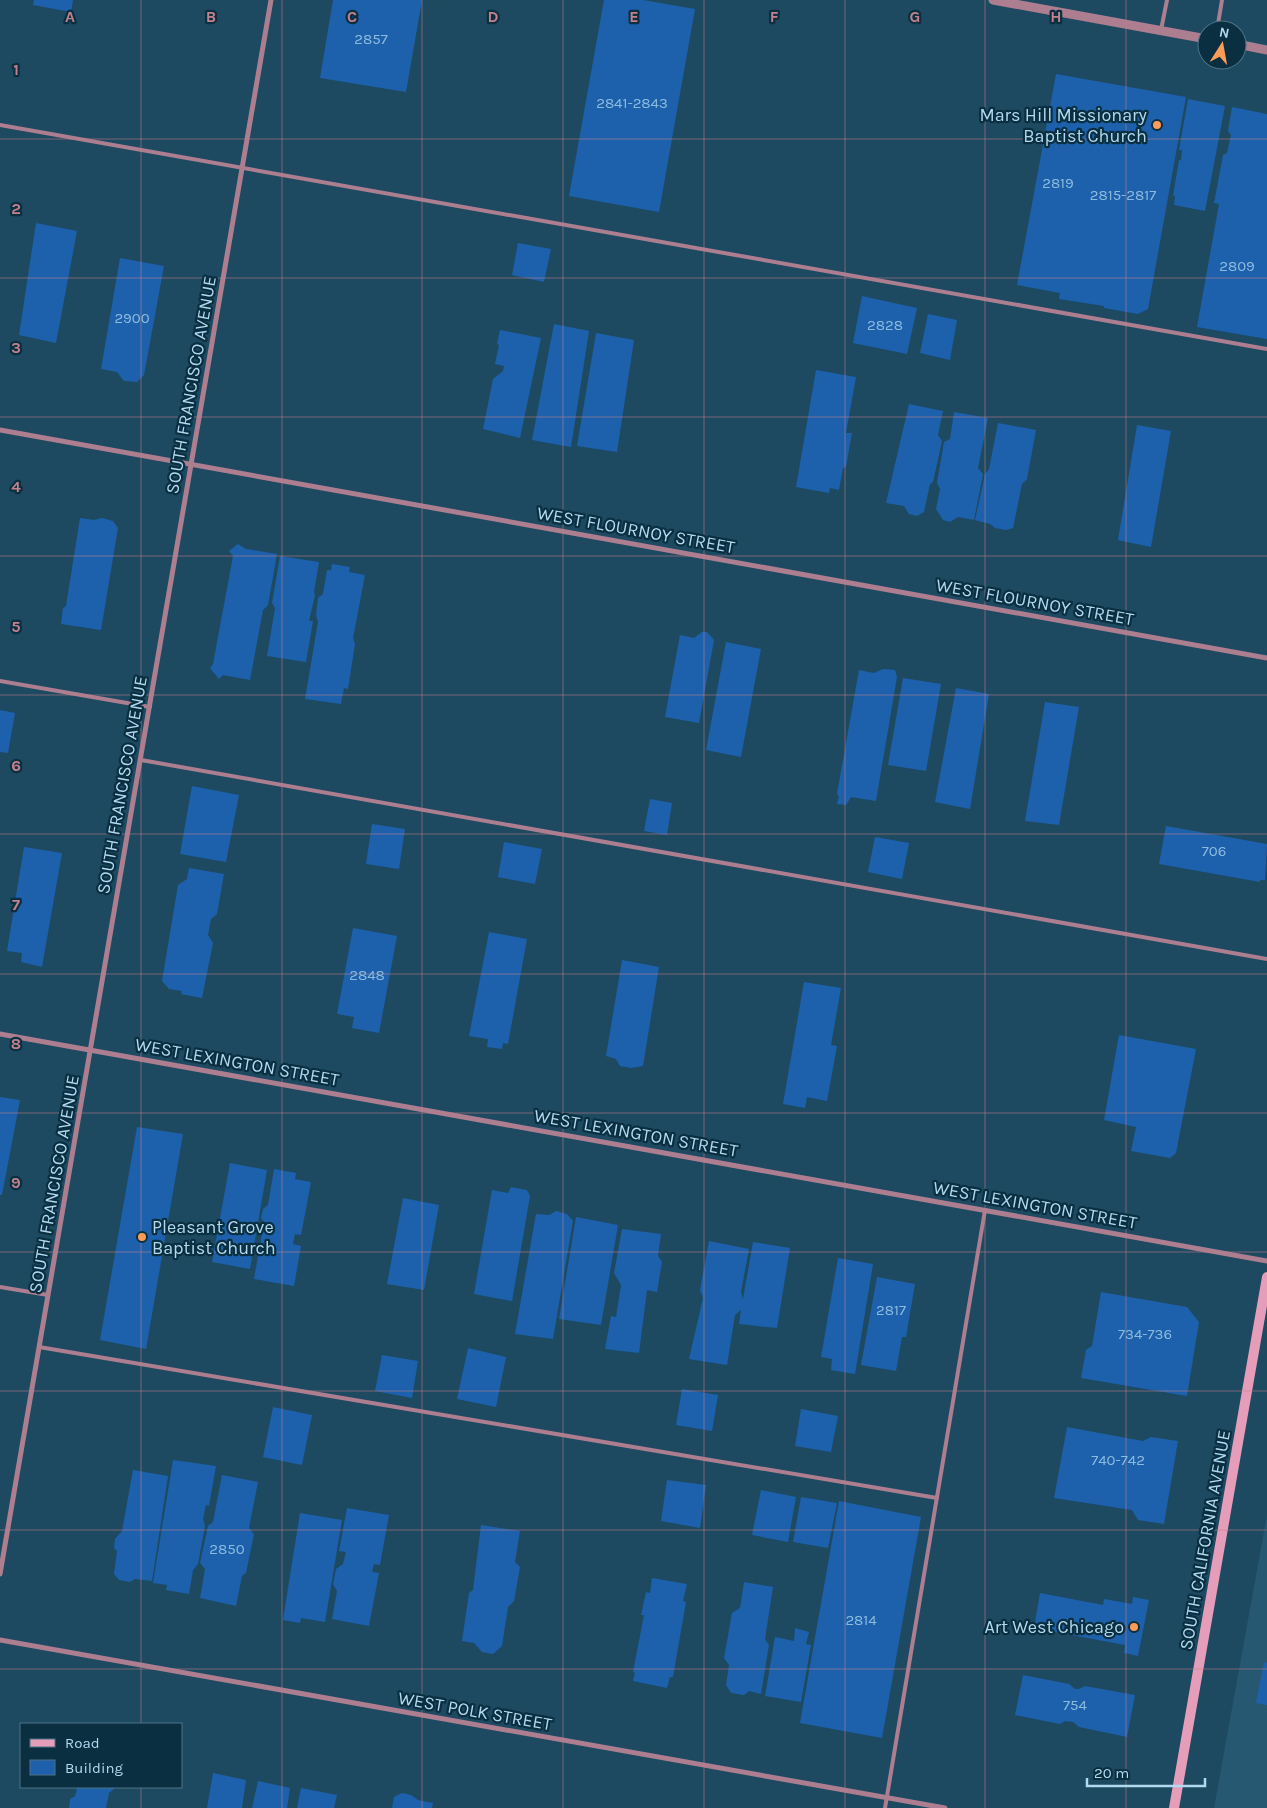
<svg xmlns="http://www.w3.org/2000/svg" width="1267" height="1808" viewBox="0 0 1267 1808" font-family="Karla,sans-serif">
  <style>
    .built { fill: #265872 }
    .building { fill: #1d61ac }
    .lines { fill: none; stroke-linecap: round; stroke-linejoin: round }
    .service { stroke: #ac7e90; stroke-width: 4 }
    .minor { stroke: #ac7e90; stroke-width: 5 }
    .tertiary { stroke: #ac7e90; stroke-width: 9 }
    .secondary { stroke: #e59db9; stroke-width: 10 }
    .grid { fill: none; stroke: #c4808c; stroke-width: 1; stroke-opacity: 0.55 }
    .poi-dot { fill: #fe9c57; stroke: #0a2f41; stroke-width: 2 }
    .labels { text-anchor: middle; stroke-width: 4.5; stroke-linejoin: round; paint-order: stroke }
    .number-label { font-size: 15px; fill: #8dbbde }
    .poi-label { font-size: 18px; fill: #b2d9ef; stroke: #0a2f41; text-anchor: end }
    .street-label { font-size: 18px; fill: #b2d9ef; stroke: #0a2f41 }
    .grid-label { font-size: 16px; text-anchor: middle; font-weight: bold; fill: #c4808c; stroke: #0a2f41; stroke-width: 4.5; stroke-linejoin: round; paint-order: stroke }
  </style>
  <rect width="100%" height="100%" fill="#1d4a61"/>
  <polygon class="built" points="1267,1515 1267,1808 1214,1808"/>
  <g class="building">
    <polygon points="34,0 73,0 71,12 33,5"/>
    <polygon points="333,0 422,0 406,92 320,78"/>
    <polygon points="604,0 643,0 695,9 659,212 569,196"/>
    <polygon points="1056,74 1186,97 1148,309 1138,314 1104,308 1104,306 1059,299 1060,293 1017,285"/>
    <polygon points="1188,99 1225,106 1205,211 1174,205 1175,196 1173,196 1179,160 1181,160 1182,150 1179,150"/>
    <polygon points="1232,107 1267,114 1267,339 1197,327 1219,204 1214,203 1223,155 1227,153 1231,135 1228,131"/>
    <polygon points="36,223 77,231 56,343 19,335"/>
    <polygon points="518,243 551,249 544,282 512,275"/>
    <polygon points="120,258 164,266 144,375 137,382 124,381 117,372 101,369"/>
    <polygon points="862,296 917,308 907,354 853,343"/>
    <polygon points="928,314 957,320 950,360 920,353"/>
    <polygon points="554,324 589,331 571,447 532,440"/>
    <polygon points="500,330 541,338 520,438 483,429 493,379 503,371 504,366 495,364 499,345 497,344"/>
    <polygon points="596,333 634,340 617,452 577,446"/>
    <polygon points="816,370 856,377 846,433 852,433 846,467 843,468 839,490 830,488 829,493 796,487"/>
    <polygon points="909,404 943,411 938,435 942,441 933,482 930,484 924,512 917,516 909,514 904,506 886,503"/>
    <polygon points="954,412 988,418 978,468 983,474 974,520 958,517 950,522 943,520 936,509 940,489 937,483 944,442 950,439"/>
    <polygon points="998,423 1036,430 1027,479 1022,484 1013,528 1006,530 995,528 990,524 975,520 985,474 989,469"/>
    <polygon points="1137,425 1171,431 1151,547 1118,540"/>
    <polygon points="80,518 94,520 102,518 113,521 118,528 101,630 61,624 63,608 66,606"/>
    <polygon points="238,544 246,549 277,554 268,605 263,610 250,680 223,675 219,679 210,668 213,664 233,556 229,551"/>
    <polygon points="280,556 319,562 314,592 315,595 309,621 313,621 306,662 267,656 275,608 272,603"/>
    <polygon points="332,564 350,567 349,572 365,575 353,638 355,644 348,689 344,688 341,704 305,699 318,622 316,615 318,598 323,594 327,570 331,570"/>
    <polygon points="702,632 707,632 714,640 699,723 665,717 680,635 694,638"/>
    <polygon points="726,642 761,649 741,757 706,750"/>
    <polygon points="883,669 895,670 897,677 876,801 851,797 846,805 837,804 839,796 837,794 859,670 874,673"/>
    <polygon points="903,678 941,684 926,771 888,765"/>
    <polygon points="956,688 989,694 970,809 935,802"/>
    <polygon points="1045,702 1079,707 1059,825 1025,821"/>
    <polygon points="0,710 15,713 8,753 0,752"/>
    <polygon points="192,786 239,795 226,862 180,854"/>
    <polygon points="650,799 672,803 667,835 644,831"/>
    <polygon points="372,824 405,829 399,869 366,864"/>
    <polygon points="1166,826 1267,844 1265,880 1260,880 1260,882 1159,864"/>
    <polygon points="875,837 909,843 902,879 868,872"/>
    <polygon points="504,842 542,849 535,884 498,877"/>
    <polygon points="24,847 62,853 42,967 21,962 22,953 7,951"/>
    <polygon points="189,868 224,874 217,914 211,919 208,935 213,943 202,998 181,994 182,991 169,989 162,981 178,885 187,879"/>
    <polygon points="353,928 397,936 379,1033 352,1028 354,1017 337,1014"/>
    <polygon points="489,932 527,939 508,1044 503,1043 502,1049 487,1047 488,1039 469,1036"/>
    <polygon points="622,960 659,967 643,1066 631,1068 620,1066 616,1059 606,1056"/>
    <polygon points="804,982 841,988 831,1045 837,1046 827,1101 807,1097 805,1108 783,1104"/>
    <polygon points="1119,1035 1196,1049 1176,1153 1170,1158 1131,1151 1136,1127 1104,1120"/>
    <polygon points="0,1097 20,1100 2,1195 0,1195"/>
    <polygon points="137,1127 183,1134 146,1349 100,1340"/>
    <polygon points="230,1163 267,1170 250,1269 212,1262"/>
    <polygon points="274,1169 296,1173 295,1179 311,1182 301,1235 295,1234 293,1244 301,1246 294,1286 254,1279 264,1222 261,1218 263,1209 268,1205"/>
    <polygon points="511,1187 527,1190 530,1196 512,1301 474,1294 492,1190 508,1193"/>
    <polygon points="403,1198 439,1205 424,1290 387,1284"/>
    <polygon points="556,1211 567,1214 573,1221 553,1339 515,1334 536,1214 549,1215"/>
    <polygon points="576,1217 618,1225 601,1325 559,1319"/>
    <polygon points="622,1229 661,1234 658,1256 662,1262 657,1292 647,1290 639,1353 605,1349 611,1316 616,1317 621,1285 614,1273"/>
    <polygon points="709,1241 749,1249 741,1292 743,1299 753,1242 790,1248 777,1328 739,1324 741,1310 735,1315 727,1365 689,1359 703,1298 700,1290"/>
    <polygon points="838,1258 873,1264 855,1374 831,1370 832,1359 821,1357"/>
    <polygon points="877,1277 915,1284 906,1337 902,1337 896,1371 861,1365"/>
    <polygon points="1101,1292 1187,1307 1199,1322 1187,1396 1081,1378 1086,1350 1092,1346"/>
    <polygon points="468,1348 506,1357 496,1407 457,1399"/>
    <polygon points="382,1355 418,1361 412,1398 375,1391"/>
    <polygon points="682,1389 718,1395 712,1431 676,1425"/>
    <polygon points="273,1407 312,1415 302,1465 263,1457"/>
    <polygon points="801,1409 838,1416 831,1452 795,1446"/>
    <polygon points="1067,1427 1143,1441 1151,1437 1178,1441 1164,1524 1138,1520 1132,1510 1054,1498"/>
    <polygon points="173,1460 216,1466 209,1506 206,1505 203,1519 205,1526 198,1564 193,1570 189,1594 166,1590 167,1585 153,1583"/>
    <polygon points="133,1470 168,1476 152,1581 135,1579 130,1582 119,1580 114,1574 117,1551 114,1548 115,1539 122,1531"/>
    <polygon points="222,1475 258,1482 249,1528 254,1534 246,1573 242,1576 236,1606 200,1598 205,1569 200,1563 208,1526 213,1522"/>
    <polygon points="667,1480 706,1485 700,1528 661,1521"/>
    <polygon points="761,1490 796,1497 788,1542 752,1535"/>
    <polygon points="801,1497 837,1503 828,1548 793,1542"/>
    <polygon points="839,1501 921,1517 882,1738 800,1723"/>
    <polygon points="347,1508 389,1515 380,1565 374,1564 372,1572 379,1573 369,1626 332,1619 337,1591 333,1584 336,1569 343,1564 346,1552 339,1551"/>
    <polygon points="300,1513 342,1520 325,1622 301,1618 300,1623 283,1620"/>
    <polygon points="481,1525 520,1531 515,1562 520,1567 514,1601 508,1607 502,1646 493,1654 482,1652 474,1643 462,1641 469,1593 473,1590"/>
    <polygon points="652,1578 687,1584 683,1601 686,1602 673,1677 670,1677 667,1688 633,1681 635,1673 633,1672 644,1615 641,1615 646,1592 650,1593"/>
    <polygon points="744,1582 773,1587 765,1639 769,1645 761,1694 749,1691 744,1695 731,1693 726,1685 729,1665 724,1658 732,1613 740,1608"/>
    <polygon points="1040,1593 1103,1605 1104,1599 1132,1604 1133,1597 1149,1600 1138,1656 1124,1653 1125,1645 1034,1628"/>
    <polygon points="795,1628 809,1632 806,1644 811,1645 801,1702 765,1696 775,1637 794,1641"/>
    <polygon points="1264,1662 1267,1663 1267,1705 1256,1703"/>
    <polygon points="1023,1675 1069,1684 1075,1689 1079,1689 1085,1686 1135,1695 1127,1737 1079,1727 1073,1722 1065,1721 1060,1724 1015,1715"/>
    <polygon points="213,1773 246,1780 242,1808 207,1808"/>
    <polygon points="258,1781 290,1788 287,1808 252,1808"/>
    <polygon points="75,1787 116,1787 109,1793 106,1808 69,1808 70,1799 75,1796 77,1789"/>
    <polygon points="301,1788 337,1795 334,1808 297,1808"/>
    <polygon points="402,1793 411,1795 418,1800 433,1803 432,1808 392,1808 394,1797"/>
  </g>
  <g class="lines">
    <g class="service">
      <polyline points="1161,30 1167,0"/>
      <polyline points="1217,30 1222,0"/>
      <polyline points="0,125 1267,349"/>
      <polyline points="0,681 150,707"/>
      <polyline points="141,760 1267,959"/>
      <polyline points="0,1287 48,1295"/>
      <polyline points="39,1347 937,1498"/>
      <polyline points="885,1808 985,1210"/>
    </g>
    <g class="minor">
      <polyline points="0,430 1267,658"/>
      <polyline points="0,1034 1267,1261"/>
      <polyline points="0,1574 271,0"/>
      <polyline points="0,1640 945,1808"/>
    </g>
    <g class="tertiary">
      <polyline points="993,0 1207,39"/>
      <polyline points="1237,44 1267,50"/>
    </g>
    <polyline class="secondary" points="1174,1808 1267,1277"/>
  </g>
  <path class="grid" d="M141,0V1724M282,0V1808M422,0V1808M563,0V1808M704,0V1808M845,0V1808M985,0V1808M1126,0V1808M0,139H1267M0,278H1267M0,417H1267M0,556H1267M0,695H1267M0,834H1267M0,974H1267M0,1113H1267M0,1252H1267M0,1391H1267M0,1530H1267M0,1669H1267M141,1787V1808"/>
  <g class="poi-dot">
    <circle cx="1157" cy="125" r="5"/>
    <circle cx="142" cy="1237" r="5"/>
    <circle cx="1134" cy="1627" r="5"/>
  </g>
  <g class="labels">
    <g class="number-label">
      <text x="371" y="44">2857</text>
      <text x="632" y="108">2841-2843</text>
      <text x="1058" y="188">2819</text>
      <text x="1123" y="200">2815-2817</text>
      <text x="1237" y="271">2809</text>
      <text x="132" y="323">2900</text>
      <text x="885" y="330">2828</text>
      <text x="1214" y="856">706</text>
      <text x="367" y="980">2848</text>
      <text x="891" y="1315">2817</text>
      <text x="1145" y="1339">734-736</text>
      <text x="1118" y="1465">740-742</text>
      <text x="227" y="1554">2850</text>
      <text x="861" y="1625">2814</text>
      <text x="1075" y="1710">754</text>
    </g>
    <g class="poi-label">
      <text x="1147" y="121">Mars Hill Missionary<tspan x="1147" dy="21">Baptist Church</tspan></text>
      <text x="152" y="1233" text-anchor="start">Pleasant Grove<tspan x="152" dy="21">Baptist Church</tspan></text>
      <text x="1124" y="1633">Art West Chicago</text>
    </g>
    <g class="street-label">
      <text transform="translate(191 385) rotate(-80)" y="6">SOUTH FRANCISCO AVENUE</text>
      <text transform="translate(636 530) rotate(10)" y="6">WEST FLOURNOY STREET</text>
      <text transform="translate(1035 602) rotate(10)" y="6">WEST FLOURNOY STREET</text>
      <text transform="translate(122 785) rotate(-80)" y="6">SOUTH FRANCISCO AVENUE</text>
      <text transform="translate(237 1062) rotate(10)" y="6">WEST LEXINGTON STREET</text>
      <text transform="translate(636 1133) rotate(10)" y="6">WEST LEXINGTON STREET</text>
      <text transform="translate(54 1184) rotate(-80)" y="6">SOUTH FRANCISCO AVENUE</text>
      <text transform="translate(1035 1205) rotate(10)" y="6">WEST LEXINGTON STREET</text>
      <text transform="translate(1205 1540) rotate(-80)" y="6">SOUTH CALIFORNIA AVENUE</text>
      <text transform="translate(475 1711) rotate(10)" y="6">WEST POLK STREET</text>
    </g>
  </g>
  <g class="grid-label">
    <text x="70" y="22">A</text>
    <text x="211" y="22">B</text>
    <text x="352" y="22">C</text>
    <text x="493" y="22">D</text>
    <text x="634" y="22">E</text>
    <text x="774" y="22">F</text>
    <text x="915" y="22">G</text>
    <text x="1056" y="22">H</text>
    <text x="16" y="75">1</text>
    <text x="16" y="214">2</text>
    <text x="16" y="353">3</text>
    <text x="16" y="492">4</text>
    <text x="16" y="632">5</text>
    <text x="16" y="771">6</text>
    <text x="16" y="910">7</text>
    <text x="16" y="1049">8</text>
    <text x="16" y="1188">9</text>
  </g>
  <rect x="20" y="1723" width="162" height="65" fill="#0a2f41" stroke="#4d7387"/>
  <rect x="30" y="1739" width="25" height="8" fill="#e59db9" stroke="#4d7387"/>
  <text x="65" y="1748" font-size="15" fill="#b2d9ef">Road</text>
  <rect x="30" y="1760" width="25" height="15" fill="#1d61ac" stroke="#4d7387"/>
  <text x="65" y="1773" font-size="15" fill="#b2d9ef">Building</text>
  <g transform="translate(1222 45) rotate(11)"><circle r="24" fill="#0a2f41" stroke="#4d7387"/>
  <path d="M0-4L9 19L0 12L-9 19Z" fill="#fe9c57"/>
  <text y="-8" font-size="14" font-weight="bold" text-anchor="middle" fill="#b2d9ef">N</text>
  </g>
  <path d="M1087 1778v8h118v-8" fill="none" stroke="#b2d9ef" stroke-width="2.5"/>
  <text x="1094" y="1778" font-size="15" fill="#b2d9ef" stroke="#0a2f41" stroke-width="4" paint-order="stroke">20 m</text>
</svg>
